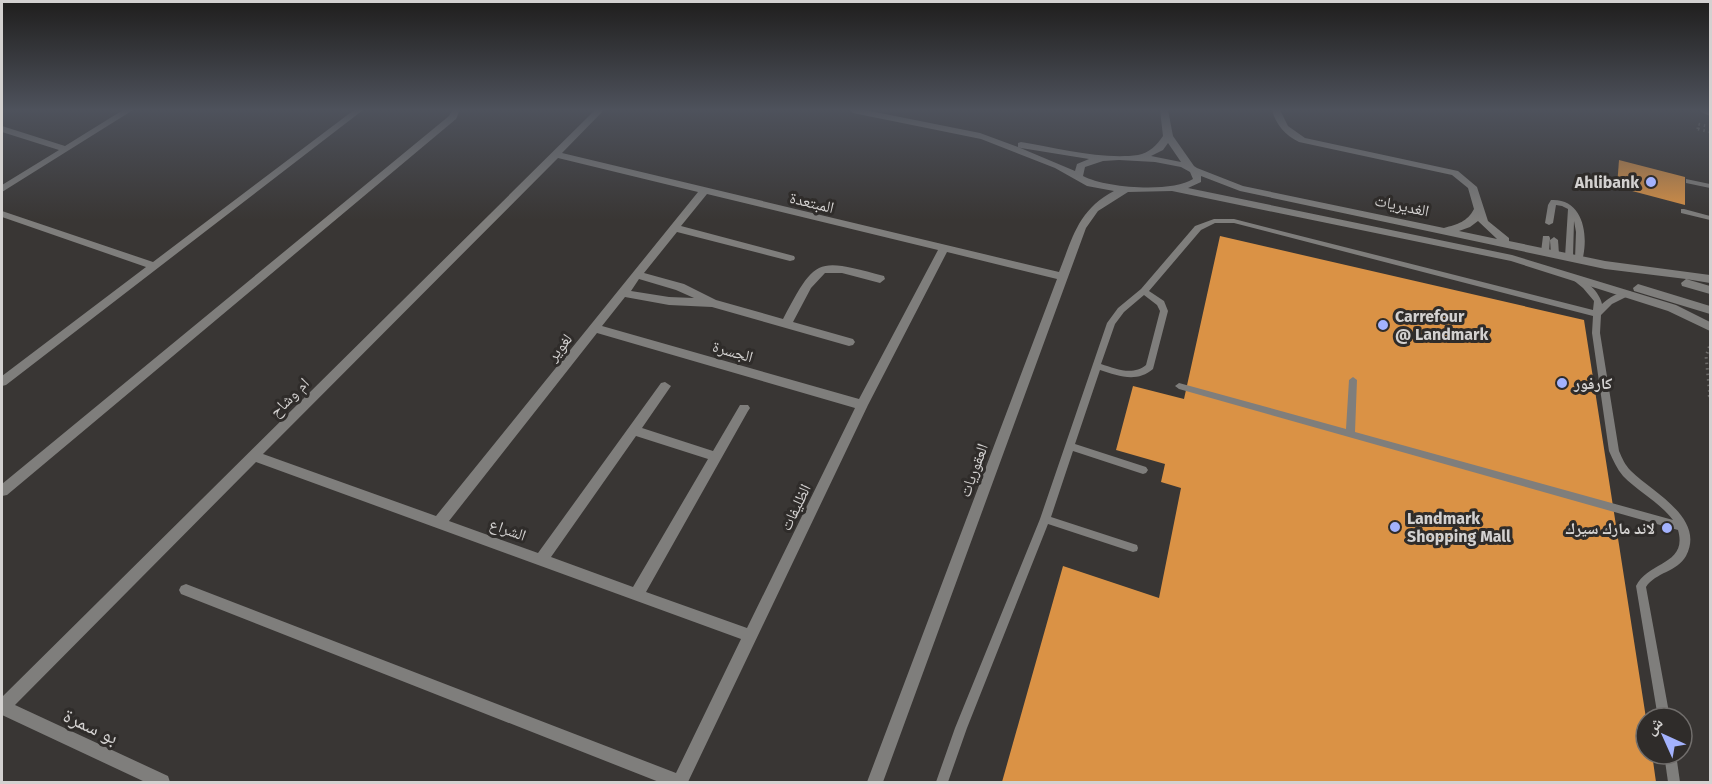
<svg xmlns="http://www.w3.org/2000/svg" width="1712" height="784" viewBox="0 0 1712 784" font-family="'Fira Sans','Noto Naskh Arabic',sans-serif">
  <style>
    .building { fill: #da9245 }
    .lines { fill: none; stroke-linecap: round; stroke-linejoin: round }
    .path-far1 { stroke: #6d6b69; stroke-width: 3; stroke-dasharray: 1.5 4; stroke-linecap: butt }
    .path { stroke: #6d6b69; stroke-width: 4.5; stroke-dasharray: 1.5 5; stroke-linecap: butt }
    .lane { fill: #7f7e7c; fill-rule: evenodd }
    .street { fill: #7f7e7c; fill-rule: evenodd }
    .poi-dot { fill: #a3b2fd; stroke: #2f2c2a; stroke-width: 2 }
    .labels { text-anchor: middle; stroke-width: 6; stroke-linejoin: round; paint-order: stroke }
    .poi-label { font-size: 16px; font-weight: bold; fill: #d3d1d0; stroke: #2f2c2a; text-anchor: start }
    .street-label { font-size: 16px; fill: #d3d1d0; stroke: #2f2c2a }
    .near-street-label { font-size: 20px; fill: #d3d1d0; stroke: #2f2c2a }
  </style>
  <rect width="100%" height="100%" fill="#393634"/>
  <g class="building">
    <polygon points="1619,160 1685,177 1685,205 1617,187"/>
    <polygon points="1220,236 1584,320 1646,718 1646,754 1652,754 1656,782 1002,782 1063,566 1159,598 1181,488 1161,482 1165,464 1116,450 1133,386 1184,399"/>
  </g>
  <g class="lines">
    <g class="path-far1">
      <polyline points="1698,129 1698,124 1710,127"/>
      <polyline points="1698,129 1710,132"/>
      <polyline points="1710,397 1706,356 1710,345"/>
    </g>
    <polyline class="path" points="1710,395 1710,400"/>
    <g class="lane">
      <polygon points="1686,179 1710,184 1710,188 1686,183"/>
      <path d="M1551,200C1584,198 1589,237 1582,261H1576L1575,259L1576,232L1574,221L1573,257L1569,260L1565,257L1568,209L1562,206L1556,205L1553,223L1549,225L1545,223L1548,205Z"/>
      <polygon points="1681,209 1684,209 1710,216 1710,220 1681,213"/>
      <path d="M1214,219H1234L1593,310L1594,301L1583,288L1572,279L1573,277C1585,277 1600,293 1602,304C1608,298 1621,290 1630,291L1631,293L1630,295L1612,304L1601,315L1600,333L1619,451C1622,458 1625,465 1631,471C1652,492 1706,518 1686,556C1677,572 1656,572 1646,587L1670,718H1658L1636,586C1648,561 1688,565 1678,530L1179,389L1175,386L1179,383L1346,429L1349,380L1353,377L1357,380L1355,432L1673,520C1659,502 1639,492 1623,476C1617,469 1613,460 1609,451L1592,333L1593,316L1234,223H1215L1201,230L1149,291L1164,301L1168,311L1153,369C1137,383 1118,376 1100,370L1075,444L1146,467L1148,470L1146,473L1143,474L1073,451L1051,517L1137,545L1138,548L1137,551L1133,552L1048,524L967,728L948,782H936L955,728L1040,519L1107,323L1118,308L1141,289L1195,226ZM1144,295L1157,305L1160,311L1146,365C1133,376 1116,369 1101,364L1115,324L1124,312Z"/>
      <polygon points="1543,236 1549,236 1550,238 1549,252 1545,255 1541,252"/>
      <polygon points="1554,237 1558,240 1559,254 1555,257 1551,254 1550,240"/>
      <polygon points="1664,754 1676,754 1680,782 1668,782"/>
    </g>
    <g class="street">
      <polygon points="123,110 133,110 2,192 2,185 59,150 2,132 2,126 65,146"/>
      <polygon points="354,110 363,110 6,385 2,386 2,376 146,267 2,217 2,211 153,262"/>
      <polygon points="452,110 460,110 456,119 7,495 2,496 2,484 449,116"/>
      <path d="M595,110H604L562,153L1059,272C1073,237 1078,210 1114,191L1087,186L1055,168L981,139L853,113L849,110H865L980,133L1018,147V143L1021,142C1057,148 1103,160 1138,155C1149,153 1157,145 1163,136L1160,110H1168L1173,136L1194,166L1197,168L1243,186L1444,228C1458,224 1467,222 1474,209L1468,188L1452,175L1299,142C1285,135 1276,125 1272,110H1280L1288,126L1305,138L1458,171L1477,187L1488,221L1509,238V241L1605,261L1710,275V283L1686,279L1710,286V294L1682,286L1681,283L1686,279L1605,269L1240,191L1201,176V182L1188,188L1512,255L1676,305L1710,322V331L1668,311L1511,261L1172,191L1128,192L1098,211L1086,228L883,782H867L1057,279L947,252L868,405L688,782H659L181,594L179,590L181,586L186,584L676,773L741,639L256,462L15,705L168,776L170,782H145L2,715V697ZM1168,143L1181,162L1151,156L1163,150ZM1018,147L1021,148L1089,159L1077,164L1075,171ZM558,158L698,192L436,516L263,454ZM1119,160L1155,162L1181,167L1190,172L1193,179C1172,193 1105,188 1083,176L1085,167L1103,161ZM707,194L938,250L859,399L602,326L625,297L669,305L712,307L849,346L853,345L855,342L853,339L793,322L811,288L825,273H842L880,283L885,279L884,276C816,258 816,257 783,319L716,300L684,284L644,273L677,232L790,261L794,260L795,258L794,256L681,226ZM1478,221L1497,239L1459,231L1470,227ZM639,279L676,290L694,298L669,297L631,291ZM597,333L855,408L747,628L646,592L748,411L750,408L748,405H740L713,451L642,428L671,386L665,382L661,383L538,553L449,521ZM636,436L708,459L633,587L551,557Z"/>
      <polygon points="1700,110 1710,110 1710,116 1701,112"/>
      <polygon points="1638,284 1710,306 1710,314 1634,291 1633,288"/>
    </g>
  </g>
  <linearGradient id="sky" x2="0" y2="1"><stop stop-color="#1f1e1d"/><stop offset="0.5" stop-color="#4e525c"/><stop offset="1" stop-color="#4e525c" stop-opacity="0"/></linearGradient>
  <rect width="1712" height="220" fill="url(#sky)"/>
  <g class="poi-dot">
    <circle cx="1651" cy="182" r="6"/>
    <circle cx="1383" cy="325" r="6"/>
    <circle cx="1562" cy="383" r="6"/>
    <circle cx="1395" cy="527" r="6"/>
    <circle cx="1667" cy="528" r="6"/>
  </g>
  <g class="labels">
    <g class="poi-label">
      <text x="1639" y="188" text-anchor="end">Ahlibank</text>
      <text x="1395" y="322">Carrefour<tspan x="1395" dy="18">@ Landmark</tspan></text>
      <text x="1574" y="389">كارفور</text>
      <text x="1407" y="524">Landmark<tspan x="1407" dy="18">Shopping Mall</tspan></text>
      <text x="1655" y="534" text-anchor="end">لاند مارك سيرك</text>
    </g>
    <g class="street-label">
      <text transform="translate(812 202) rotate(14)" y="6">المبتعدة</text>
      <text transform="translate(1402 205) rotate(12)" y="6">الغديريات</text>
      <text transform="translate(559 347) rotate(-51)" y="6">لغوير</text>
      <text transform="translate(733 351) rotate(16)" y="6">الجسرة</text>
      <text transform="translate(289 397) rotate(-45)" y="6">ام وشاح</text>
      <text transform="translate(973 470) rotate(-70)" y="6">العقوريات</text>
      <text transform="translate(795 507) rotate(-64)" y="6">الظليفات</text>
      <text transform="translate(508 529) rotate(20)" y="6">الشراع</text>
    </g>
    <g class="near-street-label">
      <text transform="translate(91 726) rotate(25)" y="7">بو سمرة</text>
    </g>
  </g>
  <rect width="1712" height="784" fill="none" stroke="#d3d1d0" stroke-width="6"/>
  <g transform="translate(1664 736) rotate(315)"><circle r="28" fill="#2f2c2a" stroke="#716e6c" stroke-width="1.5"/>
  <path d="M0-4.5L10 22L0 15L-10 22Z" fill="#a3b2fd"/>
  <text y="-9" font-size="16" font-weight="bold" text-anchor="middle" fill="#d3d1d0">ش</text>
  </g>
</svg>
